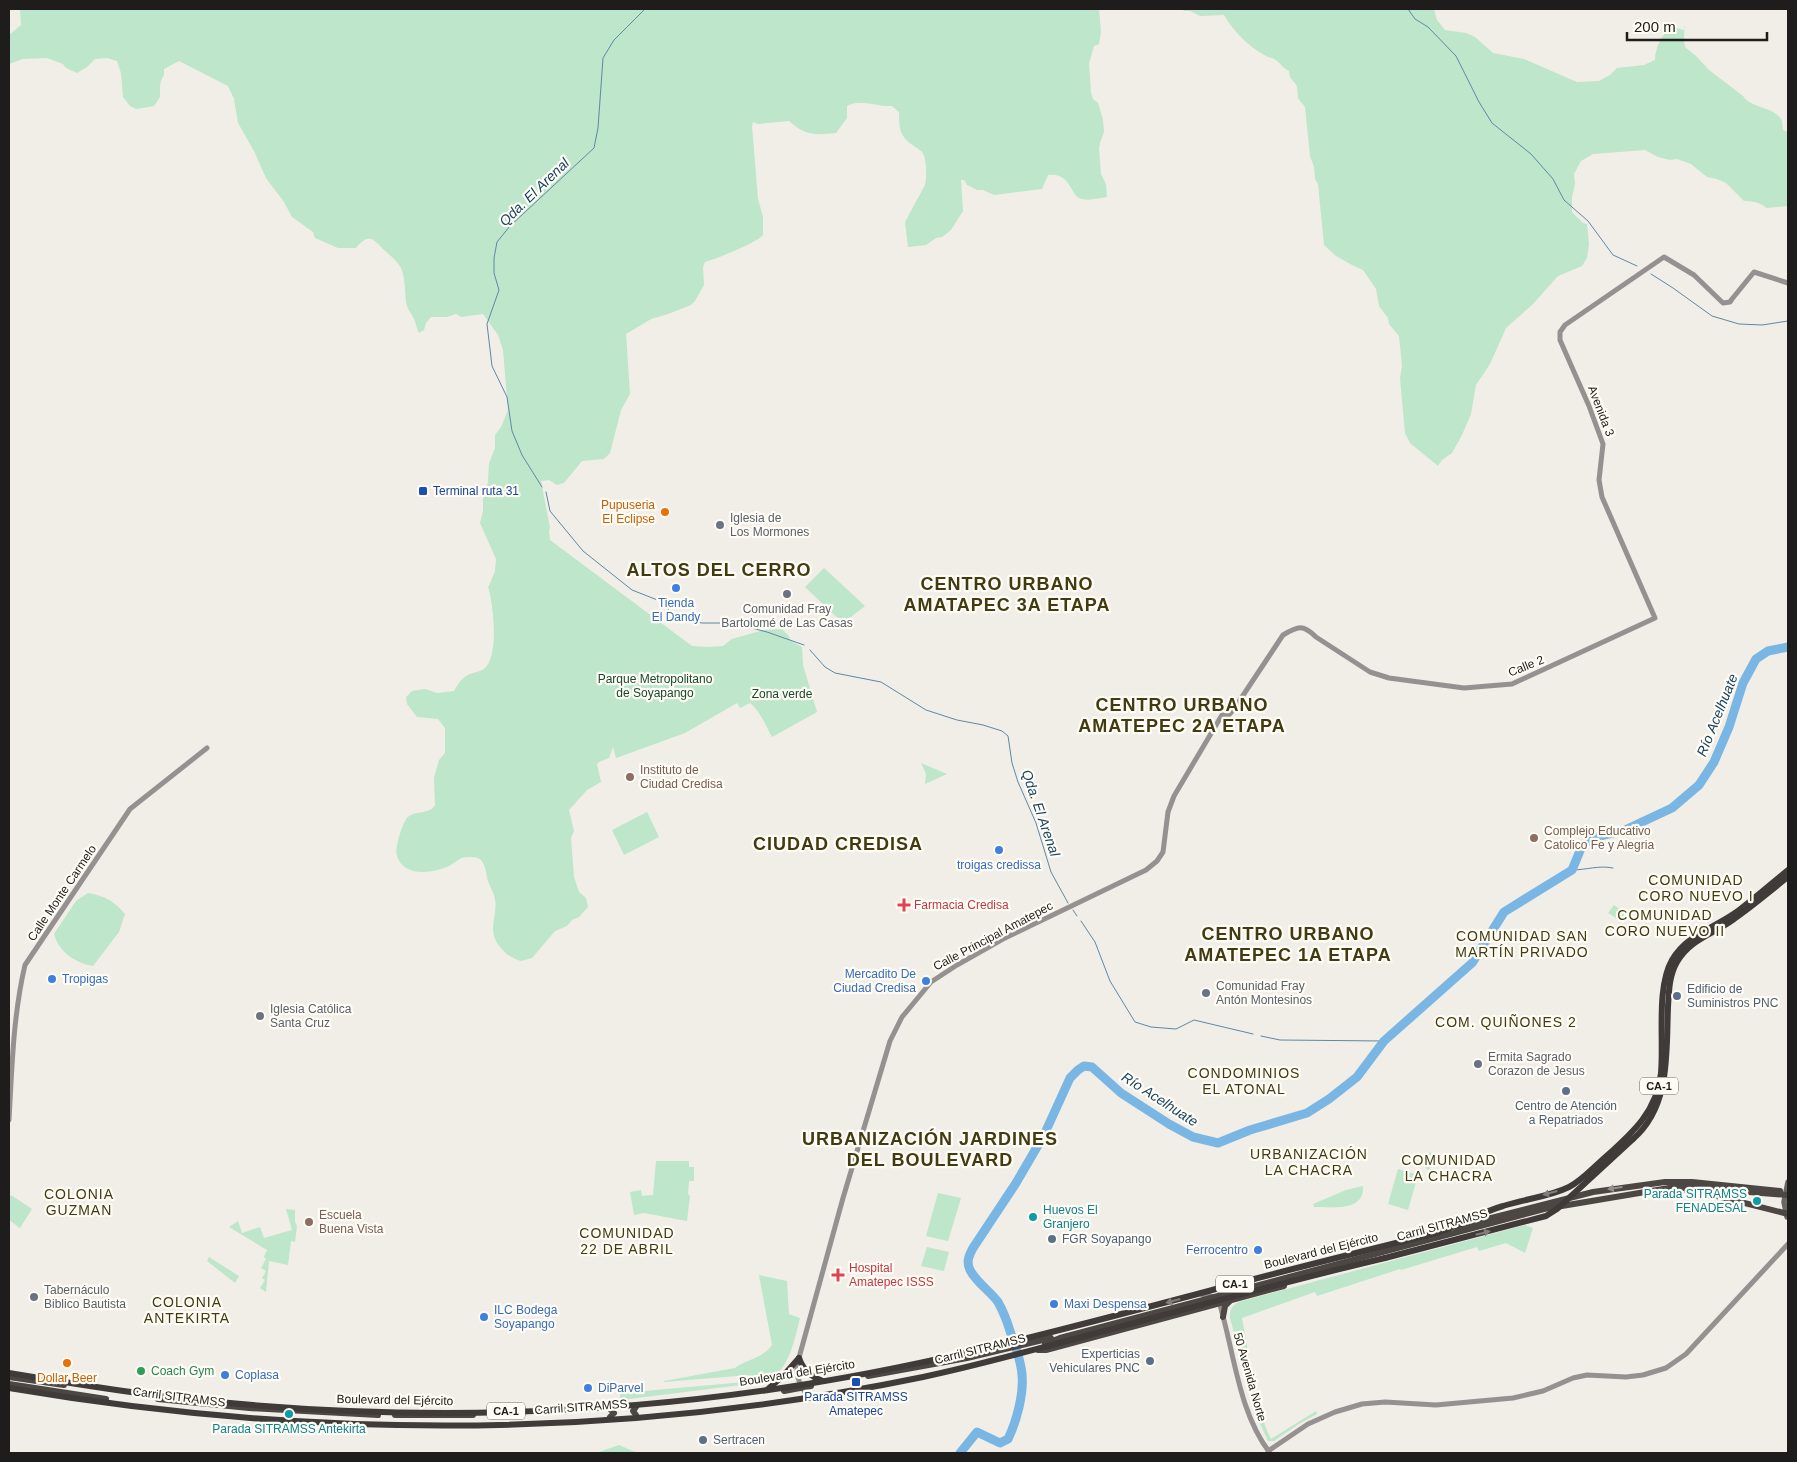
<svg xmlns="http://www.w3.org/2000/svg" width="1797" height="1462" viewBox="0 0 1797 1462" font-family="Helvetica,sans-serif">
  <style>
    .green { fill: #bde6ca }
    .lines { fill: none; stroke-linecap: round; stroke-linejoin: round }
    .stream { stroke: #5e88a8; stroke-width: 1 }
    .river { stroke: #7ab6e4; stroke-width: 9 }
    .tertiary { stroke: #959190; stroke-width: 5 }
    .secondary { stroke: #6a6663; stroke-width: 5.5 }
    .primary { stroke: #4d4744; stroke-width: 6 }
    .trunk { stroke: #403a38; stroke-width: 6 }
    .trunk-bridge { stroke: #403a38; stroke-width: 6 }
    .oneway { fill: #948f8a }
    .oneway2 { fill: #827e7a }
    .transit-dot { fill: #1a4fb4; stroke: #fefcf4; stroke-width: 2 }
    .food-dot { fill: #e8710a; stroke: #fefcf4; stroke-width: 2 }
    .worship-dot { fill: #6b7280; stroke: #fefcf4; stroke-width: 2 }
    .shop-dot { fill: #3f7fe0; stroke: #fefcf4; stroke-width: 2 }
    .education-dot { fill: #8d6e63; stroke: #fefcf4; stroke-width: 2 }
    .health-dot { fill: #e0444e; stroke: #fefcf4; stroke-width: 2 }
    .service-dot { fill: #5c6f8a; stroke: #fefcf4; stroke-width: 2 }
    .culture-dot { fill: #0f9aa8; stroke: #fefcf4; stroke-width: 2 }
    .leisure-dot { fill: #2e9e5b; stroke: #fefcf4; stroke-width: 2 }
    .labels { text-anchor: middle; stroke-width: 4.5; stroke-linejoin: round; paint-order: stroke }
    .shield { fill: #fefcf4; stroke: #61605c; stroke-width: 1 }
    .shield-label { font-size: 11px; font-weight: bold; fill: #1e1d1b }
    .street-label { font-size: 12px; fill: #1e1d1b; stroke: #fefcf4 }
    .transit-label { font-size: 12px; fill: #164399; stroke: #fefcf4; text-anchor: start }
    .food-label { font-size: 12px; fill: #c56008; stroke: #fefcf4; text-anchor: end }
    .worship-label { font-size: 12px; fill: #5b616d; stroke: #fefcf4; text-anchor: start }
    .shop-label { font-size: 12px; fill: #366cbe; stroke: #fefcf4; text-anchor: start }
    .park-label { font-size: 12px; fill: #18492c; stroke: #fefcf4 }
    .education-label { font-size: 12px; fill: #785e54; stroke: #fefcf4; text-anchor: start }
    .health-label { font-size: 12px; fill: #be3a42; stroke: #fefcf4; text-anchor: start }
    .service-label { font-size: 12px; fill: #4e5e75; stroke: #fefcf4; text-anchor: start }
    .culture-label { font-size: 12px; fill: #0d838f; stroke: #fefcf4; text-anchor: end }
    .leisure-label { font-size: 12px; fill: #27864d; stroke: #fefcf4; text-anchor: start }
    .water-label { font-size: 14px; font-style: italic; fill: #154362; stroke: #fefcf4 }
    .neighbourhood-label { font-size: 14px; letter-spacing: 1px; fill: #423b11; stroke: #fefcf4 }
    .district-label { font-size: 18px; font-weight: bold; letter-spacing: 1px; fill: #423b11; stroke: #fefcf4 }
  </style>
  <rect width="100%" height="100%" fill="#f0eee6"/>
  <g class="green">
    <path d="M20,9H1099L1101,32L1099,44L1094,46L1089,63L1091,93L1093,99L1098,103L1103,120L1104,132L1100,143L1099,149L1101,174L1106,184L1107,197C1100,198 1089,201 1082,199C1069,196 1072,172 1048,175L1042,189L994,195L983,190H977L967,185L964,180H961L963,211L951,230L942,237L936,238L926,245L908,247L905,222L925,185C927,178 927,155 921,151C913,145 905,141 901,132C899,126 899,118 899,112L892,106C877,107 860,98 847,106V118L836,133C814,135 806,136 789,121L758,124L753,122L752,126L758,199L763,217V235C758,242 716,259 705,262L703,267L704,285L695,301L691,305L668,314L651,319L626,334L630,394L621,410L610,453L604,459L582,461L564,483L557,485L549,480L541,481L550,528L549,530L550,540L692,646L707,647L723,646L732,639L764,630L782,629L788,635L791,641L802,647L803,665L817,712L772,737C766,726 760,711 750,703L740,708L737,703L685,733L616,758L613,747L609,758L599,762L597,764L601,782L587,790L569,810L574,831L571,838L574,877L579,892L586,898L588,907L579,917L572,920L567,926L555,931L532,958L521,961C507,958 493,943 493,929C493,919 497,909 495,899C494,893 490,887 488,881C486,874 486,866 481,860C476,856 468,857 462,858C458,859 454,864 449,866C433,873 404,878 397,856C394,849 403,821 408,817C416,810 429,815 435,805L434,778L439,760L445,753V728L438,719L417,717L407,704L406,697L412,691L425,689L437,693L454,691C459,683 462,676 473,673C476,672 481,671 484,669C500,656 493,604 488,586H489L495,571L496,559L480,523L483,511V498L488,482L489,463L495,448V435L501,427L508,410L503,350L498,335L483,314L461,317L456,314L447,317H431L426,323L424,330L419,333C417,329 416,324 414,319C412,314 407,309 406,302C405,293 405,276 401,268C397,260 389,255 383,249C372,238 369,233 356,248H338L315,238L313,232L292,217L284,202L266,178L254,151L238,123L234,99L228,86L179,61L164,69V75C159,82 160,89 160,97L154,106L136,109L130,106L123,97L121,73L117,61L107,58L95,59L87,67L77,73L66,68L63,64L47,58L23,59L9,64V35L21,25Z"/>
    <path d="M1182,9H1434L1437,20L1445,30L1466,33L1475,37L1493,53L1524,59L1577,82L1599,81L1610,75L1617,68L1644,65L1655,60C1655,48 1662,33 1672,27L1684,30V23C1685,31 1683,39 1685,47L1696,56L1709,70L1743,96C1752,109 1772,106 1781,119C1783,122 1782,126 1783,130L1788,132V206L1766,208C1761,202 1751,201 1744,201L1726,183L1717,179L1707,177L1691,164L1677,159L1670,160L1658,157L1645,150L1593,154L1581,161L1574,174L1575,184L1572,197V212L1583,223L1587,224L1589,244L1587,258L1582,266L1558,276L1533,304L1506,328L1490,364L1476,385L1471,414L1462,435L1452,453L1442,460L1431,476L1438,466L1410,443L1405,433L1400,378L1402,366L1399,336L1389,324L1388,318L1379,306L1376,289L1363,270L1352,265L1336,256L1324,245L1318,184L1315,179L1314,167L1310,156L1305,107L1298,98L1297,86L1290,77L1289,71C1283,68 1282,65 1277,61C1274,58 1270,58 1266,56C1249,47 1234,32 1224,15L1200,16L1190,11H1184Z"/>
    <polygon points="824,568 865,606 843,623 805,587"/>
    <polygon points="921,763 947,774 925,784 926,774"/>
    <polygon points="647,812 659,837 624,855 612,830"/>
    <path d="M88,893C105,896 114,901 125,914L119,932L93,966C75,963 59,952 54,934L76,901Z"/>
    <polygon points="1614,905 1626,914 1622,922 1608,913"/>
    <polygon points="1430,1152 1437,1161 1428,1170 1421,1163 1416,1166 1408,1165 1414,1158 1421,1163"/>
    <polygon points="656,1161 689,1161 689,1167 694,1167 694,1181 689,1181 688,1194 690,1196 687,1221 644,1213 634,1215 630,1192 641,1190 642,1196 653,1195"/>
    <polygon points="1398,1169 1418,1175 1408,1210 1388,1204"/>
    <path d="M1363,1186C1365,1212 1332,1207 1314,1207L1313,1204L1346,1190Z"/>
    <polygon points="938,1193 961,1198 948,1241 926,1236"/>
    <polygon points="11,1195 32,1209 20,1228 9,1220 9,1198"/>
    <polygon points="286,1209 295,1210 295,1222 297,1226 295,1242 291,1241 288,1265 269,1261 266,1292 260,1288 265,1280 262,1278 266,1271 261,1268 266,1259 264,1257 267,1250 229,1227 238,1221 242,1233 260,1227 264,1238 292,1230"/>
    <path d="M1525,1225L1533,1228L1525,1253L1506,1243L1479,1251L1477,1247L1401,1270L1400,1269L1317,1296L1315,1292L1242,1318C1250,1357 1253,1402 1271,1439L1316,1411L1317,1414L1299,1424L1274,1441H1268L1257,1417L1230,1318C1229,1309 1233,1304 1242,1301Z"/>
    <polygon points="927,1247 949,1252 944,1271 921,1266"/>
    <polygon points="209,1257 239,1276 235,1283 207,1261"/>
    <path d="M759,1275L787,1281L789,1314L800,1318C794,1342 788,1378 759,1383L749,1375L664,1382V1381L735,1368C748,1359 762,1359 772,1345Z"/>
    <polygon points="745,1382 749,1384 621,1400 619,1390 621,1390 622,1393"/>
    <polygon points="619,1445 637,1453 596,1453"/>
  </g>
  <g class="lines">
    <g class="stream">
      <polyline points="1408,9 1415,19 1428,27 1456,56 1479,102 1492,123 1531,154 1553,179 1564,200 1588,221 1613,255 1637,266"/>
      <polyline points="1651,274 1673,288 1712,316 1739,324 1762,325 1788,321"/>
      <polyline points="542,487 522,455 512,431 507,397 492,366 487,324 499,290 494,273 494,258 497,242 510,226 594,148 598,128 603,58 614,40 645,9"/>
      <polyline points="546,492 550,511 583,551 632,590 660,601 677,618 702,623 732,623 767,632 804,645"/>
      <polyline points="810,650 825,667 835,673 881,682 926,710 957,720 983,725 1002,731 1008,736 1012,763 1018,782 1036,823 1051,872 1068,903"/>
      <path d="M1572,870C1586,870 1599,865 1613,868"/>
      <polyline points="1073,910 1077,916"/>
      <polyline points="1081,921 1095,942 1110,981 1135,1022 1151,1027 1176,1029 1194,1020 1253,1034"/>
      <polyline points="1261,1036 1280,1040 1384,1041"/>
    </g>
    <path class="river" d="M960,1453L977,1432L1000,1443L1008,1439C1016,1423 1024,1394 1022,1375C1021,1360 1015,1345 1010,1331C1007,1321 1003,1311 998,1302C990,1291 977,1283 970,1270C966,1262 969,1255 973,1248L1016,1183L1044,1135L1070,1078L1078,1070L1084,1066L1092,1067L1121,1093L1169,1124L1193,1137L1218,1143L1250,1130L1307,1113L1329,1099L1357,1077L1384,1041L1472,963L1504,912L1572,870L1582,846L1593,838L1625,830L1672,808L1699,785L1714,762L1729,727L1743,683L1756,659L1768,651L1788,647"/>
    <g class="tertiary">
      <path d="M9,1120C12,1068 13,1016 25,965L130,809L207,748"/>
      <path d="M1200,1294L1214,1297L1219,1302C1234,1350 1238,1412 1270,1453"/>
      <path d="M810,1398C800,1388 796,1378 797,1365L843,1198L890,1041L902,1017L931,982L957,965L1003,939L1146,870L1157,861L1163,852L1168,812L1174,796L1222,715H1229L1234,709L1283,635C1298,626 1303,624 1316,637L1370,672L1389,678L1464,688L1512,684L1655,618L1602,497L1599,480L1603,444L1589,406L1560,340V332L1565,325L1664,257L1694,275L1723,303L1730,302L1732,299L1754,272L1788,283"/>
      <polyline points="1268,1451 1308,1424 1335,1412 1362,1404 1385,1402 1436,1405 1513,1398 1543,1391 1573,1378 1587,1375 1626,1377 1643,1375 1666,1368 1686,1354 1788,1244"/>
    </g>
    <polyline class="secondary" points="1787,1217 1784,1202 1788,1182"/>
    <g class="primary">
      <polyline points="1687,1191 1717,1196 1788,1214"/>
      <polyline points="1456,1227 1593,1192 1665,1182 1692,1182 1780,1191"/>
      <polyline points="1223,1317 1225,1306 1230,1301"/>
      <polyline points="1045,1344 1060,1338 1544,1209 1669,1188 1699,1188 1788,1195"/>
      <polyline points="1038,1350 1046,1350 1284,1286"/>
      <polyline points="868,1376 967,1358 1051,1338"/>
      <polyline points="9,1377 64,1385"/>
      <polyline points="9,1384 106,1399"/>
      <polyline points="784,1391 811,1386"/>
      <polyline points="158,1399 249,1408 378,1415"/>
      <polyline points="636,1407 633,1411 636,1415"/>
      <polyline points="610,1409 614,1413 610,1417"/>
      <polyline points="395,1415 473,1415"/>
    </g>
    <g class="trunk">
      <path d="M1633,1139C1671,1106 1666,1053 1668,1007C1669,991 1669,976 1677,962C1690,939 1714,934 1734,919C1753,906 1770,891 1788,877"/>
      <path d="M799,1358C803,1370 811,1377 823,1381"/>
      <path d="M9,1373C57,1381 105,1389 153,1395C368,1421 588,1419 801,1385C948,1362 1091,1322 1235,1284C1303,1266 1372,1249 1440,1232C1462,1224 1482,1212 1503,1206C1524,1199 1549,1197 1569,1187C1581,1181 1591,1170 1601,1161C1630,1135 1657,1113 1661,1073C1664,1040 1656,988 1672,960C1687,934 1715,928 1738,911C1755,898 1771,884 1788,870"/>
      <path d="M9,1388C315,1440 618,1440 923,1377C980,1365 1036,1349 1093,1334C1190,1308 1287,1281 1385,1258"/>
      <polyline points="768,1389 784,1375 799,1358"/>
    </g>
    <polyline class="trunk-bridge" points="1385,1258 1546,1216 1557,1209 1633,1139"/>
  </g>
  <defs><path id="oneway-solid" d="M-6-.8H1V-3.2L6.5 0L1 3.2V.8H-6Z" transform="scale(1.25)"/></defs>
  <use class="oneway" href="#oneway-solid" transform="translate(1615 1188) rotate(172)"/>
  <g class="oneway2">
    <use href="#oneway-solid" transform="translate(1550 1193) rotate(165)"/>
    <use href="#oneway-solid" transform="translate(1483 1233) rotate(-14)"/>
    <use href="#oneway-solid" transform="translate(1173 1301) rotate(165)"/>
  </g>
  <g class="transit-dot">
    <rect x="418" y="486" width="10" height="10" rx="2.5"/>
    <rect x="851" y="1377" width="10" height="10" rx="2.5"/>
  </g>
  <g class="food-dot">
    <circle cx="665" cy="512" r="5"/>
    <circle cx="67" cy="1363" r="5"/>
  </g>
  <g class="worship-dot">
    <circle cx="720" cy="525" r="5"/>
    <circle cx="787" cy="594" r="5"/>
    <circle cx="1206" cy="993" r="5"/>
    <circle cx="260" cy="1016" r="5"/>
    <circle cx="1478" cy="1064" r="5"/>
    <circle cx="34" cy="1297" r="5"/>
  </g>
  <g class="shop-dot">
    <circle cx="676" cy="588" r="5"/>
    <circle cx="999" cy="850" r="5"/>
    <circle cx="52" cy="979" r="5"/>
    <circle cx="926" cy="981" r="5"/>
    <circle cx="1258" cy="1250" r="5"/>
    <circle cx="1054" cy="1304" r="5"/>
    <circle cx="484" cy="1317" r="5"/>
    <circle cx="225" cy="1375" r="5"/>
    <circle cx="588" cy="1388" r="5"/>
  </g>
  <g class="education-dot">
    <circle cx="630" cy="777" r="5"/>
    <circle cx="1534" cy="838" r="5"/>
    <circle cx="309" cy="1222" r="5"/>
  </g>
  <g class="health-dot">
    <path d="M901.5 897.5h5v5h5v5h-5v5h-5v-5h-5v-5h5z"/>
    <path d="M835.5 1267.5h5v5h5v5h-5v5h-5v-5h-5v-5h5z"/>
  </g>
  <g class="service-dot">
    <circle cx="1677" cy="996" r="5"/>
    <circle cx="1566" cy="1091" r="5"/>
    <circle cx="1052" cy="1239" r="5"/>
    <circle cx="1150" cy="1361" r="5"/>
    <circle cx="703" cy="1440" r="5"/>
  </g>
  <g class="culture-dot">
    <circle cx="1757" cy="1201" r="5"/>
    <circle cx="1033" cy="1217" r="5"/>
    <circle cx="289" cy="1414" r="5"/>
  </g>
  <circle class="leisure-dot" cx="141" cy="1371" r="5"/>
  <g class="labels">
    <g class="shield">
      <rect x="1640" y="1077.5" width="38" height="17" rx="4"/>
      <rect x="1216" y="1275.5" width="38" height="17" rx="4"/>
      <rect x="487" y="1402.5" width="38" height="17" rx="4"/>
    </g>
    <g class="shield-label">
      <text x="1659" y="1090">CA-1</text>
      <text x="1235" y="1288">CA-1</text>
      <text x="506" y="1415">CA-1</text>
    </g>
    <g class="street-label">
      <text transform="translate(1601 411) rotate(69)" y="4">Avenida 3</text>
      <text transform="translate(1526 666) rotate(-22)" y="4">Calle 2</text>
      <text transform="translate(62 893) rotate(-56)" y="4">Calle Monte Carmelo</text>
      <text transform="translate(993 936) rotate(-28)" y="4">Calle Principal Amatepec</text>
      <text transform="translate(1442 1225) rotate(-15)" y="4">Carril SITRAMSS</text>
      <text transform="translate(1321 1251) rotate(-14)" y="4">Boulevard del Ejército</text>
      <text transform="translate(980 1349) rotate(-14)" y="4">Carril SITRAMSS</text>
      <text transform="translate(797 1373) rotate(-9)" y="4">Boulevard del Ejército</text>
      <text transform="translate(1250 1377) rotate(74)" y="4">50 Avenida Norte</text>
      <text transform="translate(179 1397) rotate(7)" y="4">Carril SITRAMSS</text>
      <text transform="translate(395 1400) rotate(1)" y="4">Boulevard del Ejército</text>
      <text transform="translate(581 1407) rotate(-4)" y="4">Carril SITRAMSS</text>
    </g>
    <g class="transit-label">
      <text x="433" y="495">Terminal ruta 31</text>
      <text x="856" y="1401" text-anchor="middle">Parada SITRAMSS<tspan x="856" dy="14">Amatepec</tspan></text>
    </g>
    <g class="food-label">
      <text x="655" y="509">Pupuseria<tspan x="655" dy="14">El Eclipse</tspan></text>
      <text x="67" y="1382" text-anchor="middle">Dollar Beer</text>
    </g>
    <g class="worship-label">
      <text x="730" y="522">Iglesia de<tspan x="730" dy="14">Los Mormones</tspan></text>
      <text x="787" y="613" text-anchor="middle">Comunidad Fray<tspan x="787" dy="14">Bartolomé de Las Casas</tspan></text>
      <text x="1216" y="990">Comunidad Fray<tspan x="1216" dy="14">Antón Montesinos</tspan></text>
      <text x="270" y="1013">Iglesia Católica<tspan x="270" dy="14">Santa Cruz</tspan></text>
      <text x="1488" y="1061">Ermita Sagrado<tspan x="1488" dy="14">Corazon de Jesus</tspan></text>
      <text x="44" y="1294">Tabernáculo<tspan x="44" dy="14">Biblico Bautista</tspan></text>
    </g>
    <g class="shop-label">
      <text x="676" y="607" text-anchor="middle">Tienda<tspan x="676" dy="14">El Dandy</tspan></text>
      <text x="999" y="869" text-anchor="middle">troigas credissa</text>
      <text x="916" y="978" text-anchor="end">Mercadito De<tspan x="916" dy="14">Ciudad Credisa</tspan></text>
      <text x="62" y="983">Tropigas</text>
      <text x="1248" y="1254" text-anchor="end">Ferrocentro</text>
      <text x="1064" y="1308">Maxi Despensa</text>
      <text x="494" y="1314">ILC Bodega<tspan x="494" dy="14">Soyapango</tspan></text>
      <text x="235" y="1379">Coplasa</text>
      <text x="598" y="1392">DiParvel</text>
    </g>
    <g class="park-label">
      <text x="655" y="683">Parque Metropolitano<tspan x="655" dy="14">de Soyapango</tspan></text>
      <text x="782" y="698">Zona verde</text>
    </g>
    <g class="education-label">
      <text x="640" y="774">Instituto de<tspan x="640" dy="14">Ciudad Credisa</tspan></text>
      <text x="1544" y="835">Complejo Educativo<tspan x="1544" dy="14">Catolico Fe y Alegria</tspan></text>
      <text x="319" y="1219">Escuela<tspan x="319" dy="14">Buena Vista</tspan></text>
    </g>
    <g class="health-label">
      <text x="914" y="909">Farmacia Credisa</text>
      <text x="849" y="1272">Hospital<tspan x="849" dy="14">Amatepec ISSS</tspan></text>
    </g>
    <g class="service-label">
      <text x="1687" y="993">Edificio de<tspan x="1687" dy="14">Suministros PNC</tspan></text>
      <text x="1566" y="1110" text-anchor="middle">Centro de Atención<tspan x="1566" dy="14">a Repatriados</tspan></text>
      <text x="1062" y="1243">FGR Soyapango</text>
      <text x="1140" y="1358" text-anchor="end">Experticias<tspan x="1140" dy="14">Vehiculares PNC</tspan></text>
      <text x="713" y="1444">Sertracen</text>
    </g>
    <g class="culture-label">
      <text x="1747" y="1198">Parada SITRAMSS<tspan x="1747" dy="14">FENADESAL</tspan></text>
      <text x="1043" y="1214" text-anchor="start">Huevos El<tspan x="1043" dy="14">Granjero</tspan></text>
      <text x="289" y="1433" text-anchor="middle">Parada SITRAMSS Antekirta</text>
    </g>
    <g class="leisure-label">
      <text x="151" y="1375">Coach Gym</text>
    </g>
    <g class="water-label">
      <text transform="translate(534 192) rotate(-44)" y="5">Qda. El Arenal</text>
      <text transform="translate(1717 715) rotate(-68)" y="5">Río Acelhuate</text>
      <text transform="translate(1041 813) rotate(71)" y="5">Qda. El Arenal</text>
      <text transform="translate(1160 1099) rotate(33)" y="5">Río Acelhuate</text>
    </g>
    <g class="neighbourhood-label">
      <text x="1696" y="885">COMUNIDAD<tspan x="1696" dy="16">CORO NUEVO I</tspan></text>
      <text x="1665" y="920">COMUNIDAD<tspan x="1665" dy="16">CORO NUEVO II</tspan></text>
      <text x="1522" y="941">COMUNIDAD SAN<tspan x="1522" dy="16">MARTÍN PRIVADO</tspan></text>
      <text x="1506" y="1027">COM. QUIÑONES 2</text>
      <text x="1244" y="1078">CONDOMINIOS<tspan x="1244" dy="16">EL ATONAL</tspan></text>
      <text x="1309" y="1159">URBANIZACIÓN<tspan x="1309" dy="16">LA CHACRA</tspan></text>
      <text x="1449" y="1165">COMUNIDAD<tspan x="1449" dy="16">LA CHACRA</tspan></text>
      <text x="79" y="1199">COLONIA<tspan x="79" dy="16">GUZMAN</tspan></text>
      <text x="627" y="1238">COMUNIDAD<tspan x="627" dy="16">22 DE ABRIL</tspan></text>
      <text x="187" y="1307">COLONIA<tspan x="187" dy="16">ANTEKIRTA</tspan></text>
    </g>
    <g class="district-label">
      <text x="719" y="576">ALTOS DEL CERRO</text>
      <text x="1007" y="590">CENTRO URBANO<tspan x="1007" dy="21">AMATAPEC 3A ETAPA</tspan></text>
      <text x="1182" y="711">CENTRO URBANO<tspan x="1182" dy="21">AMATEPEC 2A ETAPA</tspan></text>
      <text x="838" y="850">CIUDAD CREDISA</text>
      <text x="1288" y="940">CENTRO URBANO<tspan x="1288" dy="21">AMATEPEC 1A ETAPA</tspan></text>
      <text x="930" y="1145">URBANIZACIÓN JARDINES<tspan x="930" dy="21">DEL BOULEVARD</tspan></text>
    </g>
  </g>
  <rect width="1797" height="1462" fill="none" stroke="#1e1d1b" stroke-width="20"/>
  <path d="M1627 32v8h140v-8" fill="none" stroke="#1e1d1b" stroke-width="2.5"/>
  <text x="1634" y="32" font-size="15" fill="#1e1d1b" stroke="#fefcf4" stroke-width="4" paint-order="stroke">200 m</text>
</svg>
